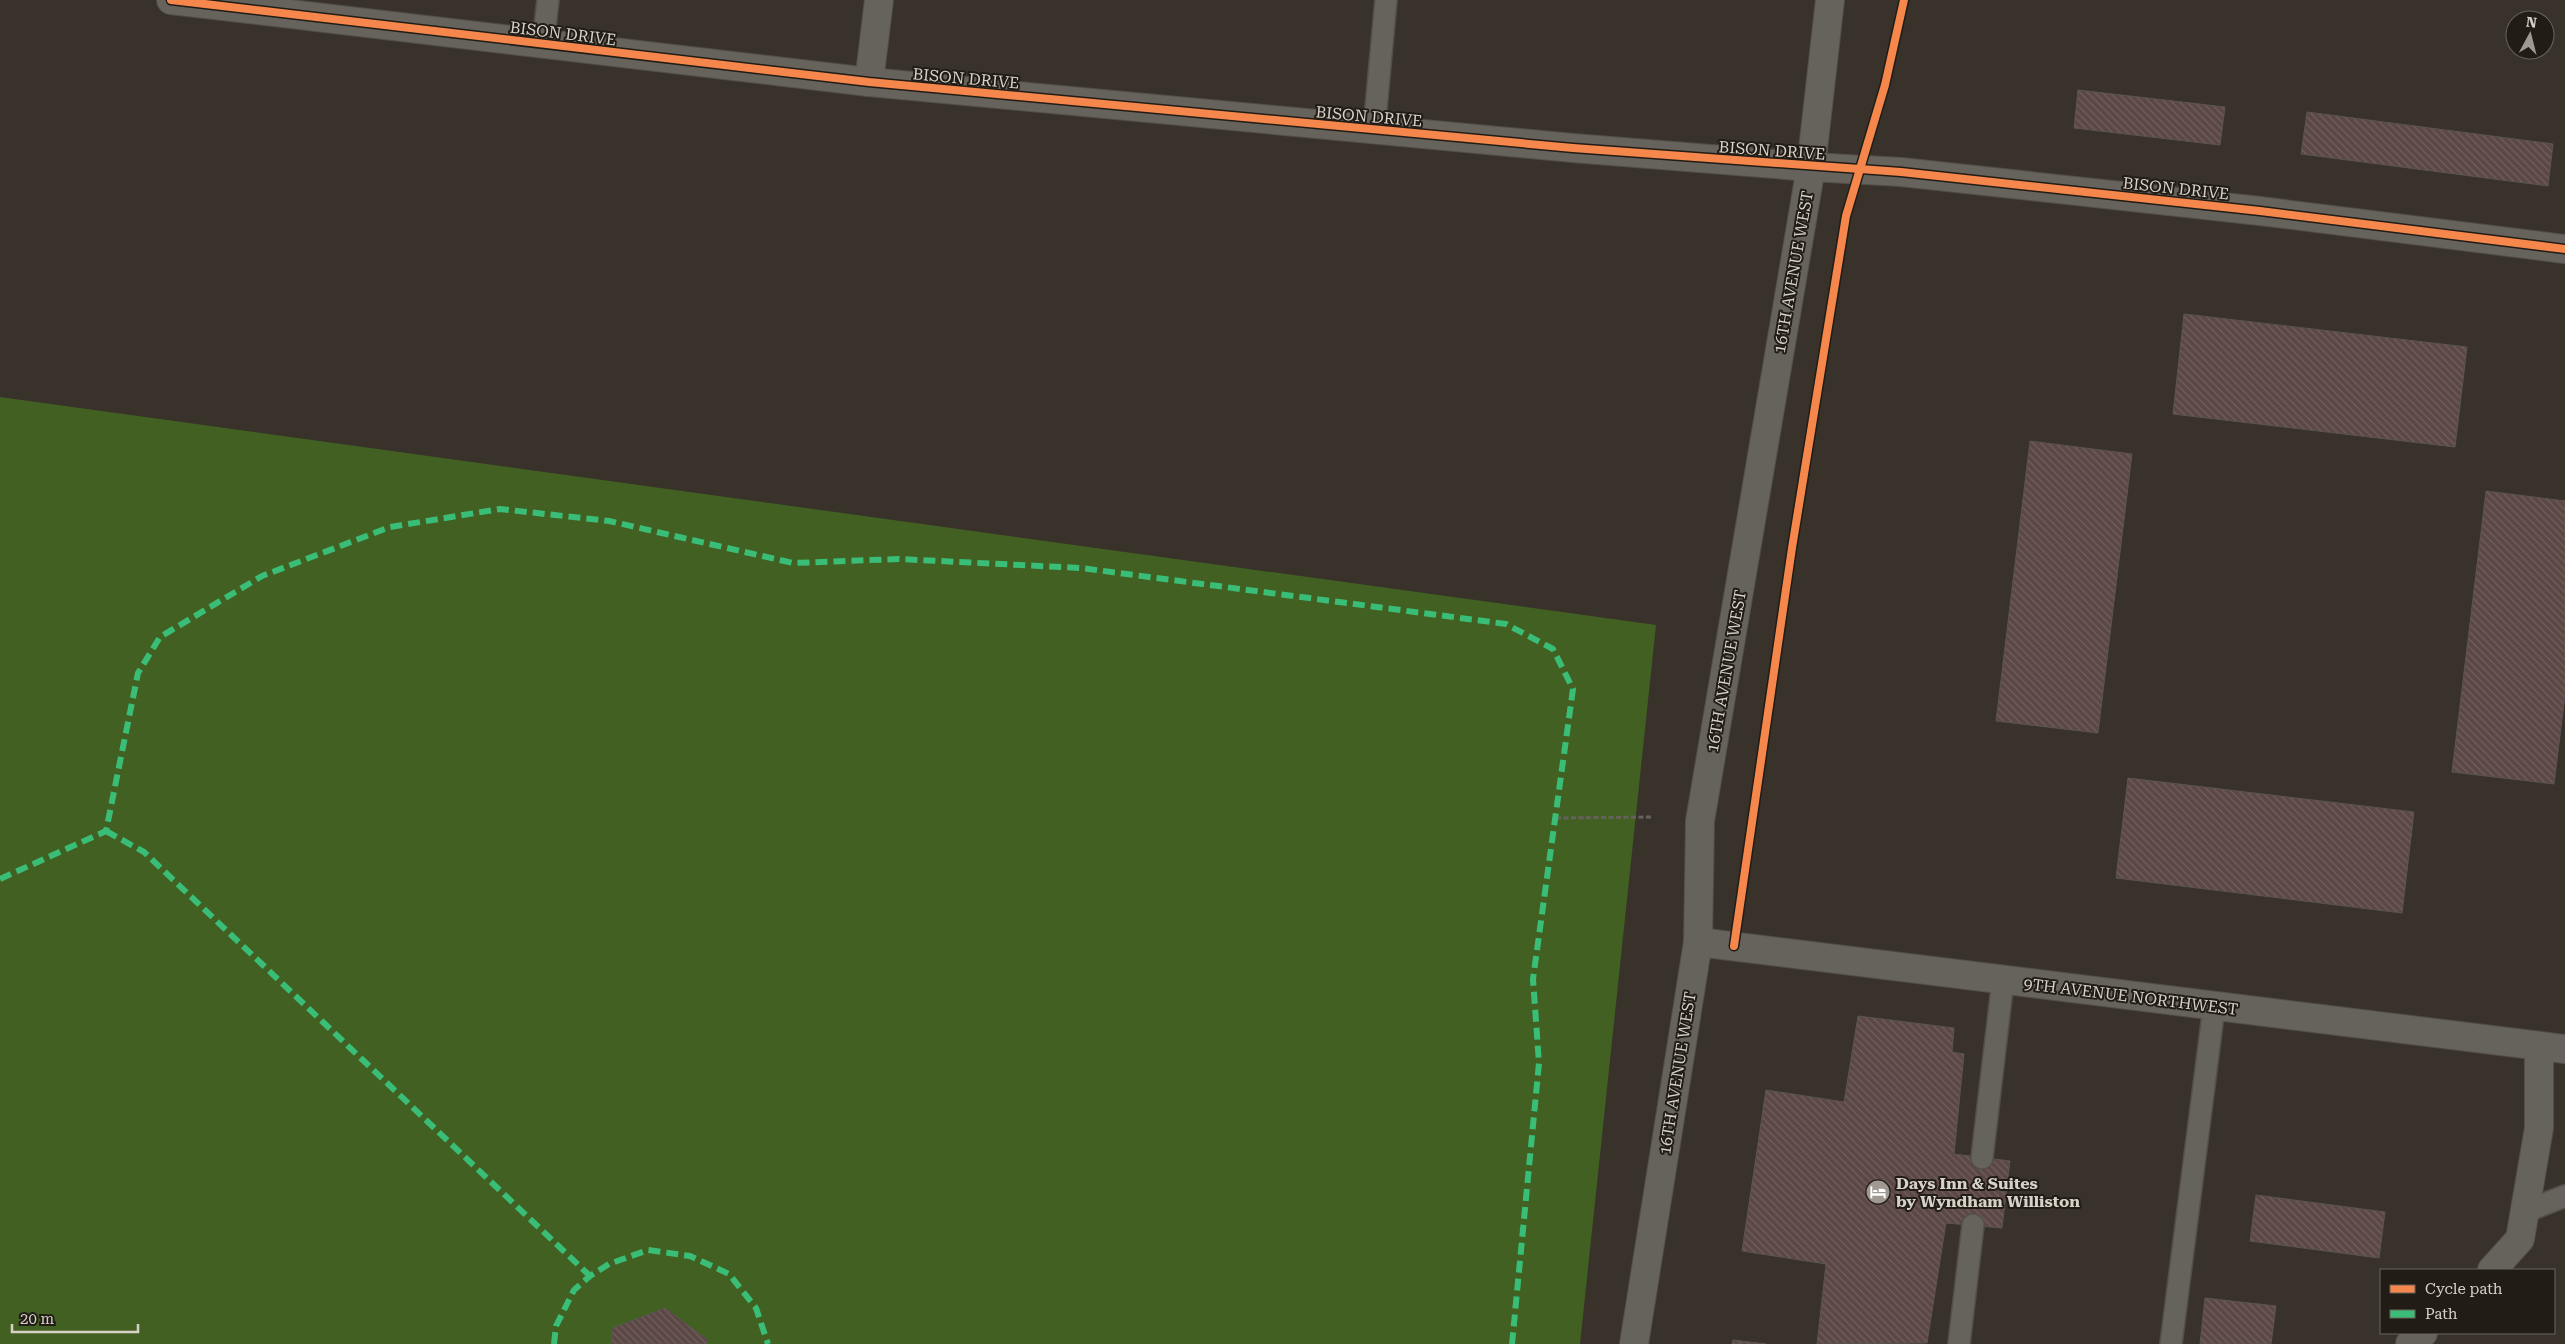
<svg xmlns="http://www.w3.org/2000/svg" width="2565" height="1344" viewBox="0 0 2565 1344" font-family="'Roboto Serif',serif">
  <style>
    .green { fill: #426022 }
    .building { fill: url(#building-back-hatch); stroke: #5b5450 }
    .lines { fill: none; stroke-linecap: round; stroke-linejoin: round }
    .service-casing { stroke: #534e47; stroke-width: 24 }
    .minor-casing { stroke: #534e47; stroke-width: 30 }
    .tertiary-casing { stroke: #534e47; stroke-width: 30 }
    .path { stroke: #65625c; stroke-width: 3; stroke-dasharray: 5 2.5; stroke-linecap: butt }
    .service { stroke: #66625c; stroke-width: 21 }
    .minor { stroke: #66625c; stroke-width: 28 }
    .tertiary { stroke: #66625c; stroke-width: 28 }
    .quiet { stroke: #3abd76; stroke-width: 6; stroke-dasharray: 12 6; stroke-linecap: butt }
    .cycleway-casing { stroke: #211c15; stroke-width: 11 }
    .cycleway { stroke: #f5874c; stroke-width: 8 }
    .labels { text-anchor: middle; stroke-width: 4; stroke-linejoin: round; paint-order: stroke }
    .street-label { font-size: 16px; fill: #d7d1c8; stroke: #211c15 }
    .poi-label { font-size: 16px; font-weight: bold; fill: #d7d1c8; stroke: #211c15; text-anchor: start }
  </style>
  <defs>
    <pattern id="building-back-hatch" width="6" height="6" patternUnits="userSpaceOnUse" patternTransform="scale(1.25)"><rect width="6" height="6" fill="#5b4744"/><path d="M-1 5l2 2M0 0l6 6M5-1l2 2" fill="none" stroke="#72605e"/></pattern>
  </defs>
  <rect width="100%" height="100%" fill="#38322b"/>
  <polygon class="green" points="0,397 1656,625 1580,1344 0,1344"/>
  <g class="building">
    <polygon points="2078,90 2225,107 2220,145 2074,128"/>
    <polygon points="2307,112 2553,144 2548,186 2301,154"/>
    <polygon points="2184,314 2467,347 2455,447 2173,414"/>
    <polygon points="2030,441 2132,454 2098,733 1996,721"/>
    <polygon points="2486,491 2565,501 2565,695 2554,784 2452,772"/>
    <polygon points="2128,778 2414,812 2402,913 2116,878"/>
    <polygon points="1858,1016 1954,1028 1952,1052 1964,1054 1954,1154 2010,1161 2002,1228 1946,1223 1927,1343 1817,1344 1826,1264 1742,1251 1766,1090 1844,1102"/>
    <polygon points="2256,1195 2385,1212 2379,1258 2250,1241"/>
    <polygon points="2205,1298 2276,1306 2271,1344 2200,1344"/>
    <polygon points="665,1308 708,1340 707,1344 611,1344 613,1328"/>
    <polygon points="1733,1340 1766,1344 1732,1344"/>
  </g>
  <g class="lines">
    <defs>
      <g id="service">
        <polyline points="543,45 548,0"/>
        <polyline points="1374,130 1386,0"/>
        <polyline points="1982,1158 2003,980"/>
        <polyline points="2524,1212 2565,1196"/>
        <polyline points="1959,1344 1973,1225"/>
        <polyline points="2171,1344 2214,1007"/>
      </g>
      <g id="minor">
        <polyline points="171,0 869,82 1573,148 1811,167"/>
        <polyline points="869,82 879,0"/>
        <polyline points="2492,1270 2520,1239 2539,1128 2539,1046"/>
        <polyline points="2410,1344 2423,1333"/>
      </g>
      <g id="tertiary">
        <polyline points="1811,167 1901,172 2260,211 2565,249"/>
        <polyline points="1698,942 2565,1049"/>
        <polyline points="1634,1344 1698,942 1700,821 1811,167 1830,0"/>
      </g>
    </defs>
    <use href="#service" class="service-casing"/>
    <use href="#minor" class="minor-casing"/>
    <use href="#tertiary" class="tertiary-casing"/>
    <polyline class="path" points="1556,818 1652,817"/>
    <use href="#service" class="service"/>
    <use href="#minor" class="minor"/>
    <use href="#tertiary" class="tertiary"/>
    <g class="quiet">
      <polyline points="106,831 144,852 590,1276"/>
      <polyline points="0,879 106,831 138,673 160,637 262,576 390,527 500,509 609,521 793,563 899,559 1081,568 1506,624 1553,649 1573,689 1533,979 1539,1063 1512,1344"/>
      <polyline points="554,1344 556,1326 574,1290 590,1276 609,1264 648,1250 690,1256 729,1274 756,1308 768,1344"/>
    </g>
    <defs>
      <g id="cycleway">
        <polyline points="171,0 869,82 1573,148 1901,172 2260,211 2565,249"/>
        <polyline points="1734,946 1792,548 1846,216 1885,85 1904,0"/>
      </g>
    </defs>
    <use href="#cycleway" class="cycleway-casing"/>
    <use href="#cycleway" class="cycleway"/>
  </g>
  <defs>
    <symbol id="hotel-disc" viewBox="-11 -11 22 22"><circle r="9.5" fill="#9f9991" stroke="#211c15"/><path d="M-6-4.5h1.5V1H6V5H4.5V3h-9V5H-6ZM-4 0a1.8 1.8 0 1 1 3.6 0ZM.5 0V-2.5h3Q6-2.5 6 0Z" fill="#fff"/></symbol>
  </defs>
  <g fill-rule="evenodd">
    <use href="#hotel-disc" x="1864" y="1178" width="28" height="28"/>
  </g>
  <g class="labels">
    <g class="street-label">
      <text transform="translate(563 33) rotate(7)" y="6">BISON DRIVE</text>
      <text transform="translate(966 78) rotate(5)" y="6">BISON DRIVE</text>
      <text transform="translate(1369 116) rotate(5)" y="6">BISON DRIVE</text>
      <text transform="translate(1772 150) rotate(4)" y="6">BISON DRIVE</text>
      <text transform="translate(2176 188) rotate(6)" y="6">BISON DRIVE</text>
      <text transform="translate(1793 272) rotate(-80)" y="6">16TH AVENUE WEST</text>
      <text transform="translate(1726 671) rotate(-80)" y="6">16TH AVENUE WEST</text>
      <text transform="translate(2131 996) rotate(7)" y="6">9TH AVENUE NORTHWEST</text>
      <text transform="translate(1677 1073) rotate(-81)" y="6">16TH AVENUE WEST</text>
    </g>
    <g class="poi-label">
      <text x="1896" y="1189">Days Inn &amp; Suites<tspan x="1896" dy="18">by Wyndham Williston</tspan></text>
    </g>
  </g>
  <rect x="2380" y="1269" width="175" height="65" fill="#211c15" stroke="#6a645d"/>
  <rect x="2390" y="1285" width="25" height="8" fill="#f5874c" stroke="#6a645d"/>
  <text x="2425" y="1294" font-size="15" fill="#d7d1c8">Cycle path</text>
  <rect x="2390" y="1310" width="25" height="8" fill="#3abd76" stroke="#6a645d"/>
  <text x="2425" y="1319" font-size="15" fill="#d7d1c8">Path</text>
  <g transform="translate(2530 35) rotate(7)"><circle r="24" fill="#211c15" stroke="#6a645d"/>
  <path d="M0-4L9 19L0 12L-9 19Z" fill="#9f9991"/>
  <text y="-8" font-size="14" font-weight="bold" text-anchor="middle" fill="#d7d1c8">N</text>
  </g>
  <path d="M12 1324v8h126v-8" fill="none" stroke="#d7d1c8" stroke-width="2.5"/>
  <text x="20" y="1324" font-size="15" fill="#d7d1c8" stroke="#211c15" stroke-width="4" paint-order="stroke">20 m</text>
</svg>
